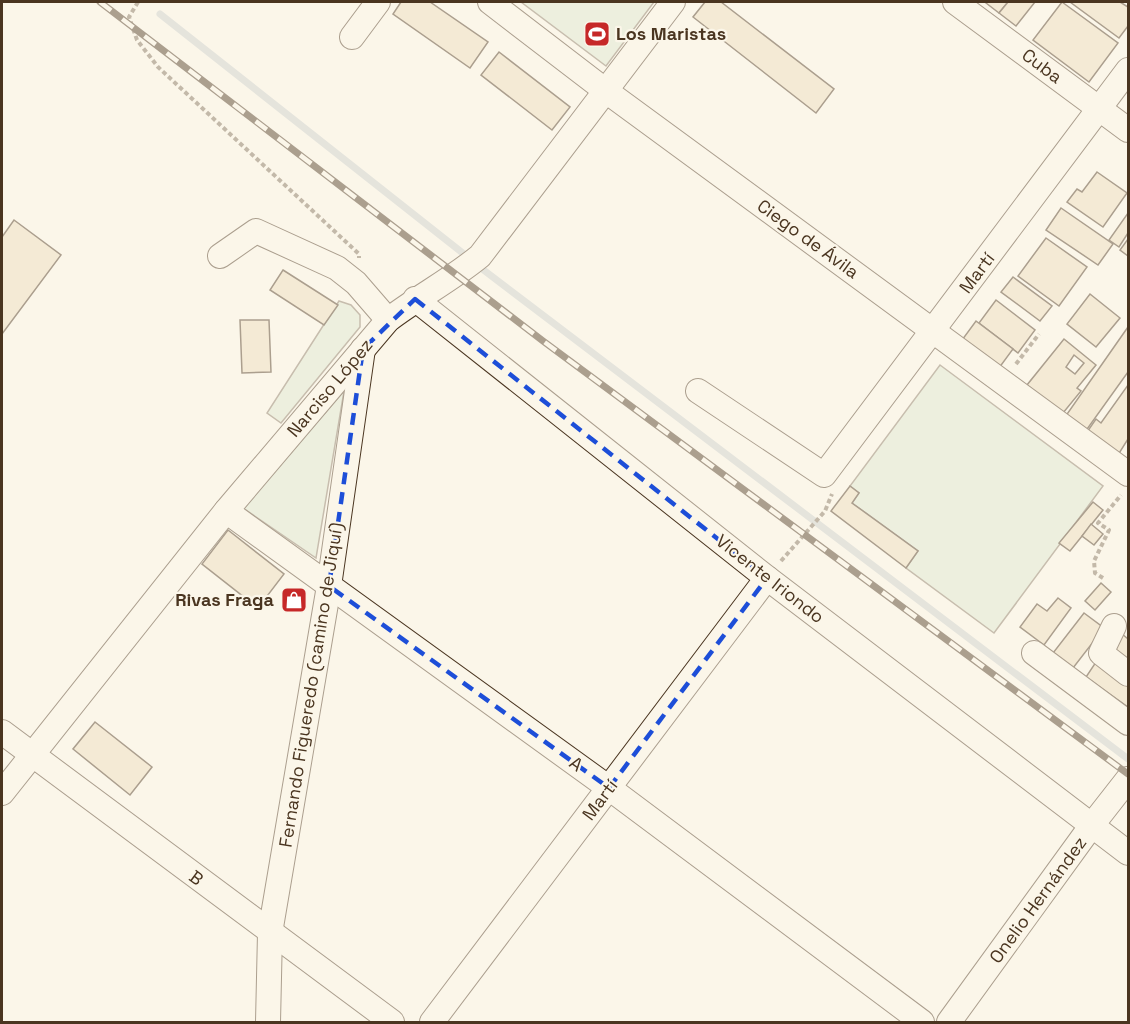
<svg xmlns="http://www.w3.org/2000/svg" width="1130" height="1024" viewBox="0 0 1130 1024" font-family="'Space Grotesk',sans-serif">
  <style>
    .green { fill: #dce7d0; stroke: #887966; stroke-width: 1.5 }
    .lines { fill: none; stroke-linecap: round; stroke-linejoin: round }
    .stream { stroke: #c9cecd; stroke-width: 7 }
    .building { fill: #ecdcbc; stroke: #4a3520; stroke-width: 1.5; fill-rule: evenodd }
    .minor-casing { stroke: #4a3520; stroke-width: 26 }
    .path { stroke: #7f6f5c; stroke-width: 4; stroke-dasharray: 4.5 3; stroke-linecap: butt }
    .minor { stroke: #fbf6e9; stroke-width: 24 }
    .rail-casing { stroke: #4a3520; stroke-width: 7 }
    .rail { stroke: #fbf6e9; stroke-width: 4.5; stroke-dasharray: 14; stroke-linecap: butt }
    .marked { fill: none; stroke: #1d4ed8; stroke-width: 4.5; stroke-dasharray: 12 8; stroke-linejoin: round }
    .labels { text-anchor: middle; stroke-width: 4.5; stroke-linejoin: round; paint-order: stroke }
    .poi-label { font-size: 18px; font-weight: bold; fill: #4a3520; stroke: #fbf6e9; text-anchor: start }
    .street-label { font-size: 18px; fill: #4a3520; stroke: #fbf6e9 }
  </style>
  <rect width="100%" height="100%" fill="#fbf6e9"/>
  <g class="green">
    <polygon points="521,2 654,2 606,66"/>
    <polygon points="339,301 351,305 360,315 360,327 281,423 267,413"/>
    <polygon points="940,365 1103,486 994,633 906,568 918,551 852,503 859,493 850,486"/>
    <polygon points="344,391 316,558 243,508"/>
  </g>
  <g class="lines">
    <g class="stream">
      <polyline points="160,14 469,258"/>
      <polyline points="477,265 1128,759"/>
    </g>
  </g>
  <g class="building">
    <polygon points="401,2 430,2 488,42 470,68 393,14"/>
    <polygon points="705,2 721,2 834,89 816,113 693,17"/>
    <polygon points="987,2 1008,2 999,13 986,3"/>
    <polygon points="1008,2 1035,2 1016,26 999,13"/>
    <polygon points="1062,2 1118,43 1089,82 1033,40"/>
    <polygon points="1070,2 1120,2 1128,7 1128,26 1119,38"/>
    <polygon points="499,52 570,107 552,130 481,75"/>
    <polygon points="1097,172 1127,193 1103,227 1067,202 1077,189 1082,192"/>
    <polygon points="1061,208 1113,244 1098,265 1046,230"/>
    <polygon points="1128,213 1128,233 1119,247 1109,240"/>
    <polygon points="14,220 61,255 2,334 2,237"/>
    <polygon points="1046,238 1087,267 1059,306 1018,276"/>
    <polygon points="1128,239 1128,256 1120,250"/>
    <polygon points="283,270 338,305 324,325 270,290"/>
    <polygon points="1013,277 1052,306 1040,321 1001,292"/>
    <polygon points="1090,294 1120,318 1096,347 1067,324"/>
    <polygon points="996,300 1035,330 1018,353 979,323"/>
    <polygon points="240,320 269,320 271,372 242,373"/>
    <polygon points="976,321 1013,349 999,368 962,340"/>
    <polygon points="1128,327 1128,372 1085,432 1065,417"/>
    <path d="M1064,339L1096,365L1077,388L1081,391L1063,413L1027,385ZM1074,355L1084,363L1075,374L1066,367Z"/>
    <polygon points="1128,385 1128,439 1118,455 1087,432 1096,419 1101,423"/>
    <polygon points="850,486 859,493 852,503 918,551 906,568 831,511"/>
    <polygon points="1093,502 1103,510 1070,551 1059,543"/>
    <polygon points="1091,524 1103,534 1094,545 1082,536"/>
    <polygon points="228,530 284,574 258,608 202,564"/>
    <polygon points="1101,583 1111,592 1095,610 1085,601"/>
    <polygon points="1058,598 1071,608 1044,645 1020,627 1037,604 1047,611"/>
    <polygon points="1084,613 1104,628 1073,668 1053,653"/>
    <polygon points="1121,633 1128,639 1128,662 1110,647"/>
    <polygon points="1098,659 1128,680 1128,707 1086,677"/>
    <polygon points="95,722 152,767 130,795 73,749"/>
  </g>
  <g class="lines">
    <defs>
      <g id="minor">
        <polyline points="490,2 606,91 1128,474"/>
        <polyline points="955,2 1128,130"/>
        <polyline points="352,37 378,2"/>
        <polyline points="220,256 256,231 337,268 356,283 388,320"/>
        <polyline points="415,299 767,578 1128,853"/>
        <polyline points="698,391 824,475 1128,70"/>
        <polyline points="226,511 609,788 922,1022"/>
        <polyline points="1114,626 1101,653 1128,674"/>
        <polyline points="1034,653 1128,723"/>
        <polyline points="2,732 392,1022"/>
        <path d="M2,793L226,511L388,320C418,297 451,280 480,256L673,2"/>
        <polyline points="268,1022 270,933 329,586 363,349"/>
        <polyline points="432,1022 767,578"/>
        <polyline points="949,1022 1092,825 1128,779"/>
      </g>
    </defs>
    <use href="#minor" class="minor-casing"/>
    <g class="path">
      <polyline points="138,2 129,17 137,40 158,67 359,254 359,258"/>
      <polyline points="1016,364 1039,334"/>
      <polyline points="781,561 825,511 832,494"/>
      <polyline points="1103,578 1095,573 1094,561 1109,530 1098,523 1121,495"/>
    </g>
    <use href="#minor" class="minor"/>
    <defs>
      <polyline id="rail" points="100,2 543,341 1128,774"/>
    </defs>
    <use href="#rail" class="rail-casing"/>
    <use href="#rail" class="rail"/>
  </g>
  <path d="M0 0H1130V1024H0ZM415,299L767,578L609,788L329,586L363,349Z" fill="#fbf6e9" fill-opacity=".55" fill-rule="evenodd"/>
  <path class="marked" d="M415,299L767,578L609,788L329,586L363,349Z"/>
  <defs>
    <symbol id="stadium-square" viewBox="-11 -11 22 22"><rect x="-9" y="-9" width="18" height="18" rx="4" fill="#c62828" stroke="#fbf6e9"/><path d="M0-5a6.5 5 0 1 0 0 10a6.5 5 0 1 0 0-10ZM-3.5-1.8h7v3.6h-7Z" fill="#fff"/></symbol>
    <symbol id="shop-square" viewBox="-11 -11 22 22"><rect x="-9" y="-9" width="18" height="18" rx="4" fill="#c62828" stroke="#fbf6e9"/><path d="M-5-2.5h2.3a2.7 3.5 0 0 1 5.4 0H5L5.5 6h-11ZM-1.5-2.5h3a1.5 2.3 0 0 0-3 0Z" fill="#fff"/></symbol>
  </defs>
  <g fill-rule="evenodd">
    <use href="#stadium-square" x="582" y="19" width="30" height="30"/>
    <use href="#shop-square" x="279" y="585" width="30" height="30"/>
  </g>
  <g class="labels">
    <g class="poi-label">
      <text x="616" y="40">Los Maristas</text>
      <text x="274" y="606" text-anchor="end">Rivas Fraga</text>
    </g>
    <g class="street-label">
      <text transform="translate(1042 66) rotate(37)" y="6">Cuba</text>
      <text transform="translate(808 239) rotate(36)" y="6">Ciego de Ávila</text>
      <text transform="translate(977 273) rotate(-53)" y="6">Martí</text>
      <text transform="translate(330 388) rotate(-50)" y="6">Narciso López</text>
      <text transform="translate(770 579) rotate(38)" y="6">Vicente Iriondo</text>
      <text transform="translate(311 685) rotate(-81)" y="6">Fernando Figueredo (camino de Jiquí)</text>
      <text transform="translate(576 764) rotate(36)" y="6">A</text>
      <text transform="translate(600 800) rotate(-53)" y="6">Martí</text>
      <text transform="translate(196 878) rotate(37)" y="6">B</text>
      <text transform="translate(1038 900) rotate(-54)" y="6">Onelio Hernández</text>
    </g>
  </g>
  <rect width="1130" height="1024" fill="none" stroke="#4a3520" stroke-width="6"/>
</svg>
